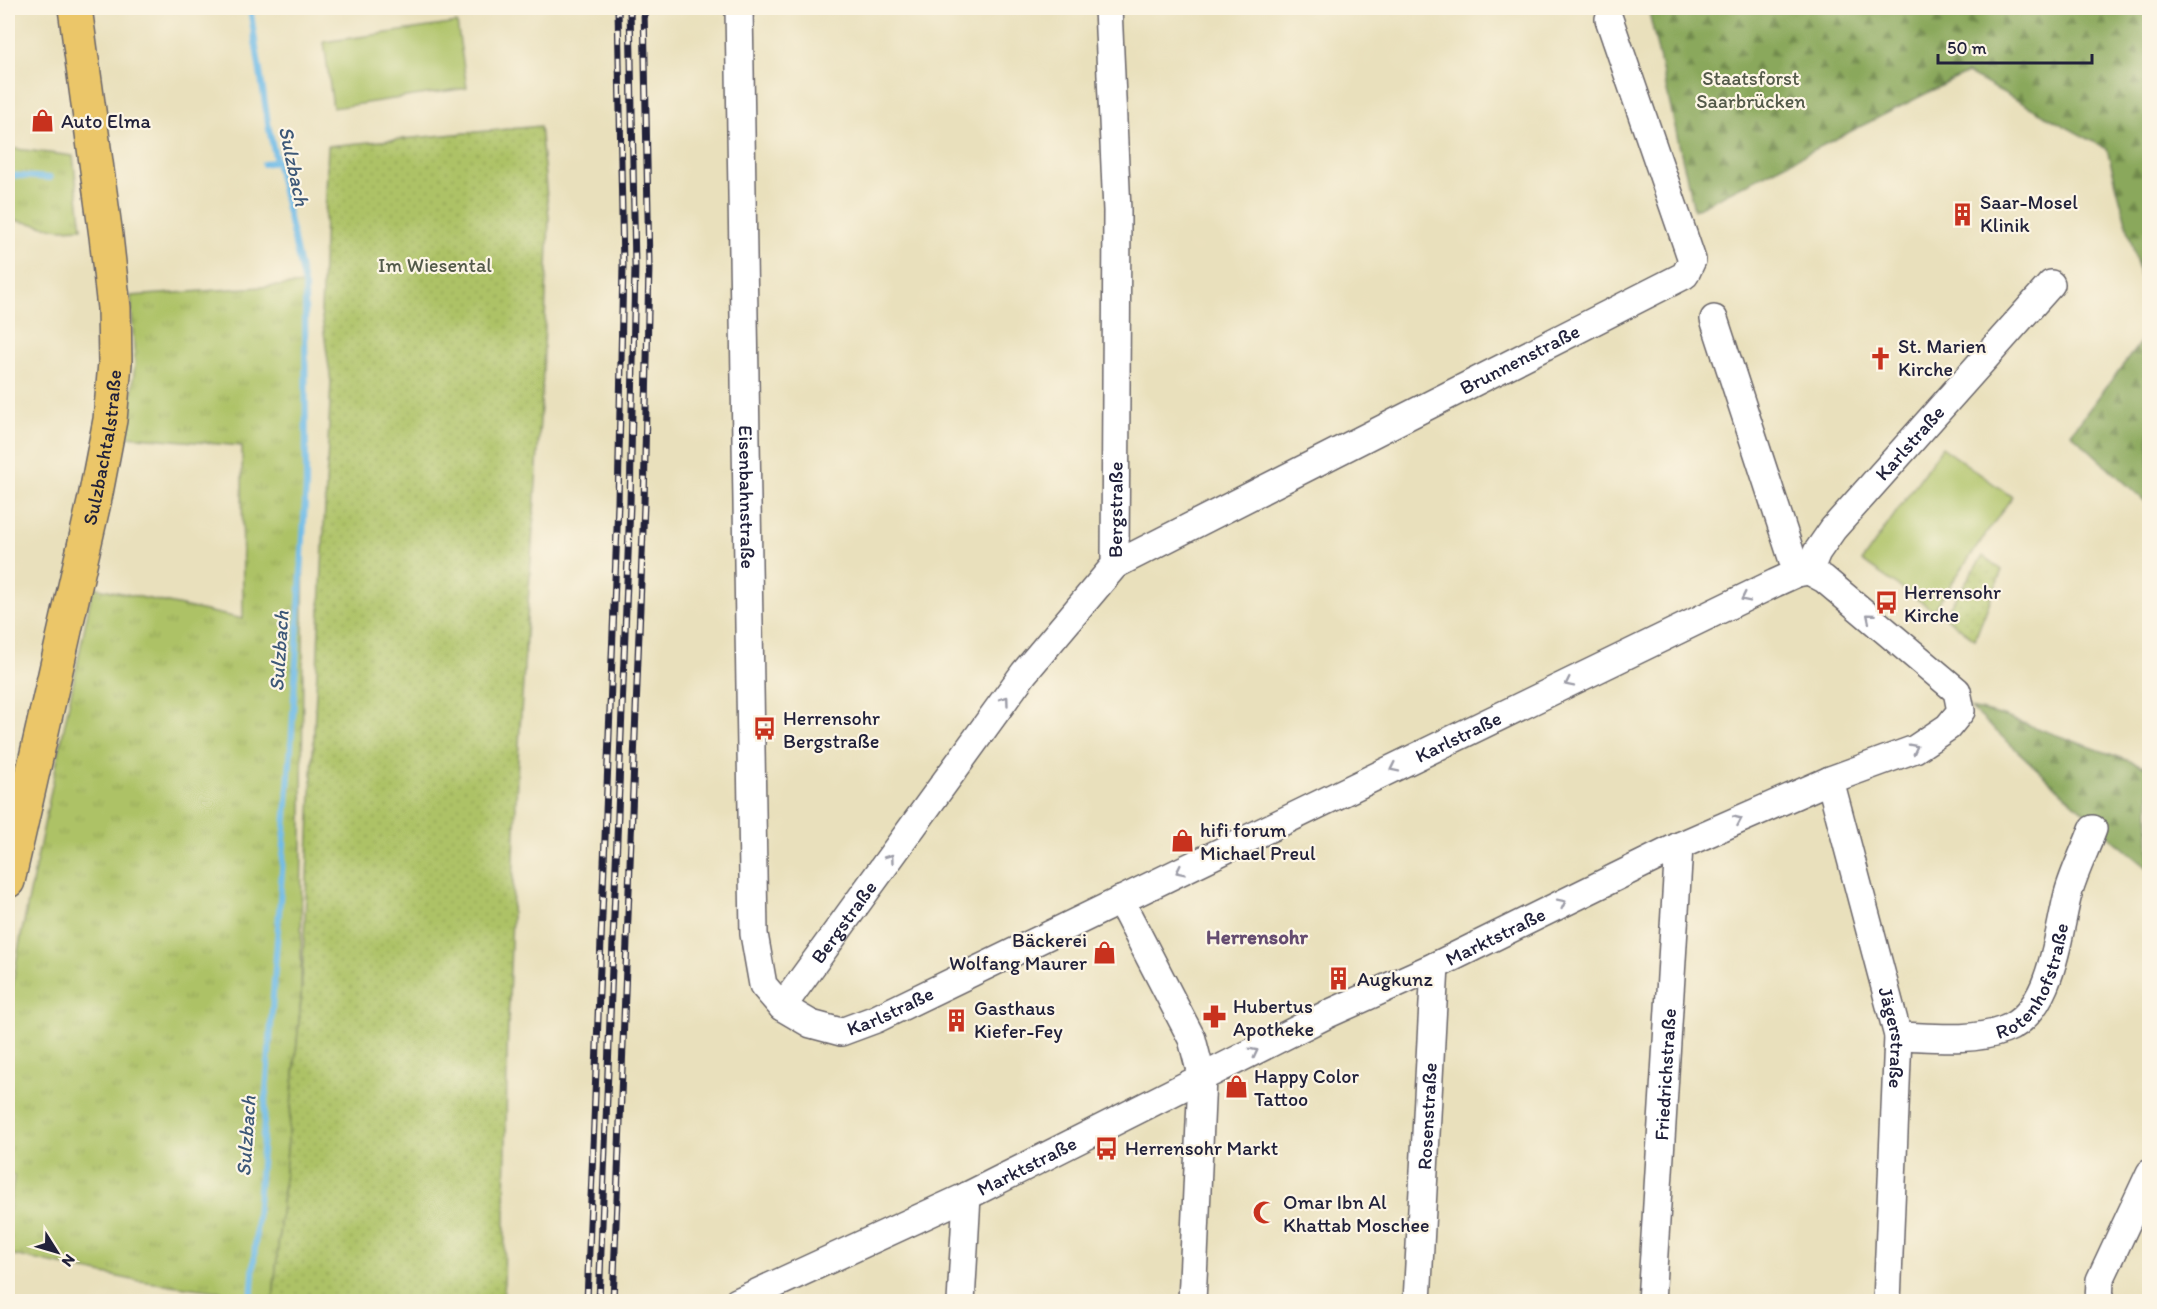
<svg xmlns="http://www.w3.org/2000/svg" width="2157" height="1309" viewBox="0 0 2157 1309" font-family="Itim,sans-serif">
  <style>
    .grass { fill: url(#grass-tufts); stroke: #687250; stroke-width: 1.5 }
    .forest { fill: url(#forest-firs); stroke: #56654b; stroke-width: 1.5 }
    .park { fill: url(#park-dots); stroke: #687250; stroke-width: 1.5 }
    .pitch { fill: #adc266; stroke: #687250; stroke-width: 1.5 }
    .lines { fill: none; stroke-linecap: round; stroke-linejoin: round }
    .stream { stroke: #6fbce8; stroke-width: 6 }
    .minor-casing { stroke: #686468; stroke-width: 30 }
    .major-casing { stroke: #686468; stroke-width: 36 }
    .minor { stroke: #fff; stroke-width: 27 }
    .major { stroke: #ebc669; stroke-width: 33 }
    .rail-casing { stroke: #22223b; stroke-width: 7 }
    .rail { stroke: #fcf5e5; stroke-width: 4.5; stroke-dasharray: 14; stroke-linecap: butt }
    .oneway { stroke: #9c9ca7 }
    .labels { text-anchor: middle; stroke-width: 4.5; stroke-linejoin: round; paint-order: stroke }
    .park-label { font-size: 20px; fill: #535a4a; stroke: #fcf5e5 }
    .poi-label { font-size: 20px; fill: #22223b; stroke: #fcf5e5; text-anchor: start }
    .street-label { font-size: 20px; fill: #22223b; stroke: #fcf5e5 }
    .water-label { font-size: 21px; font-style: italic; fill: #3d5878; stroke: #fcf5e5 }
    .neighbourhood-label { font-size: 21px; font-weight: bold; fill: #654c70; stroke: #fcf5e5 }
  </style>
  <defs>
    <pattern id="grass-tufts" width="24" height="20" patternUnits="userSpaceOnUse" patternTransform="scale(1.5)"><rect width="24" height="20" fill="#adc266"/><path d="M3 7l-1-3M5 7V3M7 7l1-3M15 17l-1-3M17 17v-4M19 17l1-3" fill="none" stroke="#95a659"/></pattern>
    <pattern id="forest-firs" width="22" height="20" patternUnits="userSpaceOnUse" patternTransform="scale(1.5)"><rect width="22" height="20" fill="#8aa85b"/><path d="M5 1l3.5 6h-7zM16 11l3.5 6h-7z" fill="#70884c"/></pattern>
    <pattern id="park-dots" width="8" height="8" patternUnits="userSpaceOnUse" patternTransform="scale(1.5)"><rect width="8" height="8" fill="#adc266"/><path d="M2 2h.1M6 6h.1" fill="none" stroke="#95a659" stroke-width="1.8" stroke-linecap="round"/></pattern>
  </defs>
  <rect width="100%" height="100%" fill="#fcf5e5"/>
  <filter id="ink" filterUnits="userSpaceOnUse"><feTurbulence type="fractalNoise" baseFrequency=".0167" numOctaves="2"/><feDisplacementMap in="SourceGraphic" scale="12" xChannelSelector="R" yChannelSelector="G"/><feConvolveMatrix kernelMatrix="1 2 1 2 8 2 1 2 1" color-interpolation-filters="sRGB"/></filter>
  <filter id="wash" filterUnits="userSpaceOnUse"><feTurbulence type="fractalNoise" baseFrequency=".008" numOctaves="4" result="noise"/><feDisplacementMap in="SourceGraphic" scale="24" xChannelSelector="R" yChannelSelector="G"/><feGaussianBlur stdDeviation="1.35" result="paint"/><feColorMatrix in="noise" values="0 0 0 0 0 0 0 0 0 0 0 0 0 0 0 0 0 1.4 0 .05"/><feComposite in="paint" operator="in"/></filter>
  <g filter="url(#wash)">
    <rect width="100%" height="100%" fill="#e9e0bc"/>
    <g class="grass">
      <polygon points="8,148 73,156 82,228 60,229 8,219"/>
      <polygon points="305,284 301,1000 273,1301 222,1301 223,1292 133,1280 8,1254 8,1216 14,1176 8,1172 8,1014 19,946 93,587 243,619 242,446 127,436 135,364 131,296"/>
    </g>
    <g class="forest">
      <polygon points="1648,8 2149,8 2149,310 2107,149 1967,73 1694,210"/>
      <polygon points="2149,331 2150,331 2149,505 2071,433"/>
      <polygon points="1971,708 2000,715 2144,766 2149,755 2149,869 2116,842"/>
    </g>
    <g class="park">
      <polygon points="540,126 549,218 543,374 517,775 507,1055 504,1301 273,1301 301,1000 331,382 321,311 328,146"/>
      <polygon points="1983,556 2002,570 1975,639 1943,616"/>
    </g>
    <g class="pitch">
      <polygon points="457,23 467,88 333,108 324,42"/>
      <polygon points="1942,447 2012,497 1933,610 1862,561"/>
    </g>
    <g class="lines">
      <g class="stream">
        <polyline points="250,8 269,129 305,289 306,484 292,733 251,1302"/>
        <polyline points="264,164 276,161"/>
        <polyline points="8,175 50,178"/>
      </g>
    </g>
  </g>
  <g filter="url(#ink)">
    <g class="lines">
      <defs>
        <g id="minor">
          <path id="s1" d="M739,8L754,934L763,985L782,1007L811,1024L841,1032L876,1019L1775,583L1797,573L1809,571"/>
          <polyline points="1714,319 1797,573"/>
          <path id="s2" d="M1115,565L1685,275L1692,260L1609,19"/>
          <path id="s3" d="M1809,571L1817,552L1833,529L2051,284"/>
          <path id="s4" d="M1830,780L1898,1036L1887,1302"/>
          <polyline points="1120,900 1192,1039 1202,1078 1192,1302"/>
          <path id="s5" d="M782,1007L1024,673L1115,565L1117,211L1108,8"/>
          <path id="s6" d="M1898,1036C1932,1037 1971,1042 2004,1030C2052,1012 2057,937 2068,894C2074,872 2085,851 2093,829"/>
          <path id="s7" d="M737,1302L967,1196L1328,1014L1435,966L1679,846L1830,780L1915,749L1948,727L1961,711L1957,691L1824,579L1809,571"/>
          <polyline points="961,1302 967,1196"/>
          <path id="s8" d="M1417,1302L1435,966"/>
          <path id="s9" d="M1651,1302L1679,846"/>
          <polyline points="2099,1302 2100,1280 2150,1173"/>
        </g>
        <g id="major">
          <path id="s10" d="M8,881L95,498L110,420L115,363L114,308L106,236L75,8"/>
        </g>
      </defs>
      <use href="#minor" class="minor-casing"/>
      <use href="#major" class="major-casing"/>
      <use href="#minor" class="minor"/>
      <use href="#major" class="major"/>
      <defs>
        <g id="rail">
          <polyline points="587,1302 618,503 623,266 618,8"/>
          <polyline points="599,1302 630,504 635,267 630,8"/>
          <polyline points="613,1302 644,504 649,265 644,8"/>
        </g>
      </defs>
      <use href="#rail" class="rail-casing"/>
      <use href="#rail" class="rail"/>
    </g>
    <defs><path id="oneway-chevron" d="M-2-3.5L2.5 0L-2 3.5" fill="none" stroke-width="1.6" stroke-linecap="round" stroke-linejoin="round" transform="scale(1.5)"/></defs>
    <g class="oneway">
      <use href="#oneway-chevron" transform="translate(1745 598) rotate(154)"/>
      <use href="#oneway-chevron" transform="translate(1870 617) rotate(-140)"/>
      <use href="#oneway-chevron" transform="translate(1569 683) rotate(154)"/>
      <use href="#oneway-chevron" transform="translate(1005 700) rotate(-54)"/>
      <use href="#oneway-chevron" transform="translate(1914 748) rotate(-27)"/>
      <use href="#oneway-chevron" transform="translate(1394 768) rotate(154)"/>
      <use href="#oneway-chevron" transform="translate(1738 820) rotate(-24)"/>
      <use href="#oneway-chevron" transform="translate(890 858) rotate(-54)"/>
      <use href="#oneway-chevron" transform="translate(1180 871) rotate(154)"/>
      <use href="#oneway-chevron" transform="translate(1562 903) rotate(-26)"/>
      <use href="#oneway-chevron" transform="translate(1254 1052) rotate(-27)"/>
    </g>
  </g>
  <defs>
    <symbol id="shop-bare" viewBox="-9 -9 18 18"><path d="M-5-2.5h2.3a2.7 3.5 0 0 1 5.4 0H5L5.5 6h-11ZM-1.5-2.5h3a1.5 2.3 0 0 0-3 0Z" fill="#c8321e" stroke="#fcf5e5" stroke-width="2.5" paint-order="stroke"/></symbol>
    <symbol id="building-bare" viewBox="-9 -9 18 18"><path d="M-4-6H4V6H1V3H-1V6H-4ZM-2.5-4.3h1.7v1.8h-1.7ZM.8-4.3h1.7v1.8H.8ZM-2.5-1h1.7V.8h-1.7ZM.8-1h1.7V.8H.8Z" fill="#c8321e" stroke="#fcf5e5" stroke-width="2.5" paint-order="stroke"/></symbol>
    <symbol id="church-bare" viewBox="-9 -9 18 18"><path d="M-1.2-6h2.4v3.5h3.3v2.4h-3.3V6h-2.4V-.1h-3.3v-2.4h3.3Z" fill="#c8321e" stroke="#fcf5e5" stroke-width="2.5" paint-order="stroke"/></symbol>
    <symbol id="bus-bare" viewBox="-9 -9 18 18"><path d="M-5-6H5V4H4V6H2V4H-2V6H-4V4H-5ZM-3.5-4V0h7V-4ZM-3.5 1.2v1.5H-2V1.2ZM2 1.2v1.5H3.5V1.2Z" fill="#c8321e" stroke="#fcf5e5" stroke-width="2.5" paint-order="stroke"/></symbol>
    <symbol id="pharmacy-bare" viewBox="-9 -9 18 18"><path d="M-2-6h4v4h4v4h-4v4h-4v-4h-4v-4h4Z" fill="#c8321e" stroke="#fcf5e5" stroke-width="2.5" paint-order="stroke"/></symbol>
    <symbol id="mosque-bare" viewBox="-9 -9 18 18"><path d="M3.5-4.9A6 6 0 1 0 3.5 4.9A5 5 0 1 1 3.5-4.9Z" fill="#c8321e" stroke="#fcf5e5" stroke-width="2.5" paint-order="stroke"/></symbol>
  </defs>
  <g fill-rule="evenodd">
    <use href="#shop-bare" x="26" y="104" width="33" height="33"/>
    <use href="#building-bare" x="1946" y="198" width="33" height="33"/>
    <use href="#church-bare" x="1864" y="342" width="33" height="33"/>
    <use href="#bus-bare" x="1870" y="586" width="33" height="33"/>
    <use href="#bus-bare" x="748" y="712" width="33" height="33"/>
    <use href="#shop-bare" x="1166" y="824" width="33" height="33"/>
    <use href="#shop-bare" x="1088" y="936" width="33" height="33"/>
    <use href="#building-bare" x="1322" y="962" width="33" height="33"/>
    <use href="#pharmacy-bare" x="1198" y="1000" width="33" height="33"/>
    <use href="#building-bare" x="940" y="1004" width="33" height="33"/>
    <use href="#shop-bare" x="1220" y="1070" width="33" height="33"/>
    <use href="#bus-bare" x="1090" y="1132" width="33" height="33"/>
    <use href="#mosque-bare" x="1248" y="1196" width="33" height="33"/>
  </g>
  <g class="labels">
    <g class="park-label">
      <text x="1751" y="85">Staatsforst<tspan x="1751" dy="23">Saarbrücken</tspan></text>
      <text x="435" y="272">Im Wiesental</text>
    </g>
    <g class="poi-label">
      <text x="61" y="128">Auto Elma</text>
      <text x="1980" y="209">Saar-Mosel<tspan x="1980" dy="23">Klinik</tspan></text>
      <text x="1898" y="353">St. Marien<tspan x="1898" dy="23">Kirche</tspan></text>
      <text x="1904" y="599">Herrensohr<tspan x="1904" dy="23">Kirche</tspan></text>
      <text x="783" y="725">Herrensohr<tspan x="783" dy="23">Bergstraße</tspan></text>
      <text x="1200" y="837">hifi forum<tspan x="1200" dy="23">Michael Preul</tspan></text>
      <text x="1087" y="947" text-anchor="end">Bäckerei<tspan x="1087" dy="23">Wolfang Maurer</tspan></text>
      <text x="1357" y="986">Augkunz</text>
      <text x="1233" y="1013">Hubertus<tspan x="1233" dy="23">Apotheke</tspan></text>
      <text x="974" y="1015">Gasthaus<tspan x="974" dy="23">Kiefer-Fey</tspan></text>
      <text x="1254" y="1083">Happy Color<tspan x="1254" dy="23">Tattoo</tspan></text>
      <text x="1125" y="1155">Herrensohr Markt</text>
      <text x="1283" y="1209">Omar Ibn Al<tspan x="1283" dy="23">Khattab Moschee</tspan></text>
    </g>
    <g class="street-label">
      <text dy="7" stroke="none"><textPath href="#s2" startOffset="454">Brunnenstraße</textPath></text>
      <text dy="7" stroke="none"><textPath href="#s3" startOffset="164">Karlstraße</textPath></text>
      <text dy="7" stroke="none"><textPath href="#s10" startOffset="444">Sulzbachtalstraße</textPath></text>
      <text dy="7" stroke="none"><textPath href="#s1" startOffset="489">Eisenbahnstraße</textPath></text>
      <text dy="7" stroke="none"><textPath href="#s5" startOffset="609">Bergstraße</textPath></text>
      <text dy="7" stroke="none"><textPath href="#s1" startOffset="1756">Karlstraße</textPath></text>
      <text dy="7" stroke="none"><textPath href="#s5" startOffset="105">Bergstraße</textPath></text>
      <text dy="7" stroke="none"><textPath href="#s7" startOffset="842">Marktstraße</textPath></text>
      <text dy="7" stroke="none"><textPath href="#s6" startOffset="166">Rotenhofstraße</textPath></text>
      <text dy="7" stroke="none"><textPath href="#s1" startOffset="1125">Karlstraße</textPath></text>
      <text dy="7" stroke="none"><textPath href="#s4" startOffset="266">Jägerstraße</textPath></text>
      <text dy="7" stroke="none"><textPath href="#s9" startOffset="228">Friedrichstraße</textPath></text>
      <text dy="7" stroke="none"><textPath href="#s8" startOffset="186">Rosenstraße</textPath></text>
      <text dy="7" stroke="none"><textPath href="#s7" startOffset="320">Marktstraße</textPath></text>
    </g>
    <g class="water-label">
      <text transform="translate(294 166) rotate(78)" y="7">Sulzbach</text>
      <text transform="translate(279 651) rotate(-86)" y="7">Sulzbach</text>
      <text transform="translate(246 1136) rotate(-86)" y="7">Sulzbach</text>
    </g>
    <g class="neighbourhood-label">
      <text x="1257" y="944">Herrensohr</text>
    </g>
  </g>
  <rect width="2157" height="1309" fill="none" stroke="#fcf5e5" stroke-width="30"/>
  <g transform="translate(57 1252) rotate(127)" stroke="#fcf5e5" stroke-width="4.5" paint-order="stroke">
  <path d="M0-4.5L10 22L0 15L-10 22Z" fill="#22223b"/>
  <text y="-9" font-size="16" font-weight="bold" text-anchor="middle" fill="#22223b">N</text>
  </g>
  <path d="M1938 54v9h154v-9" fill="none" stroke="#22223b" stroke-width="3"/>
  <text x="1947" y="54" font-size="18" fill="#22223b" stroke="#fcf5e5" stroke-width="4.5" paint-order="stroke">50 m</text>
</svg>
